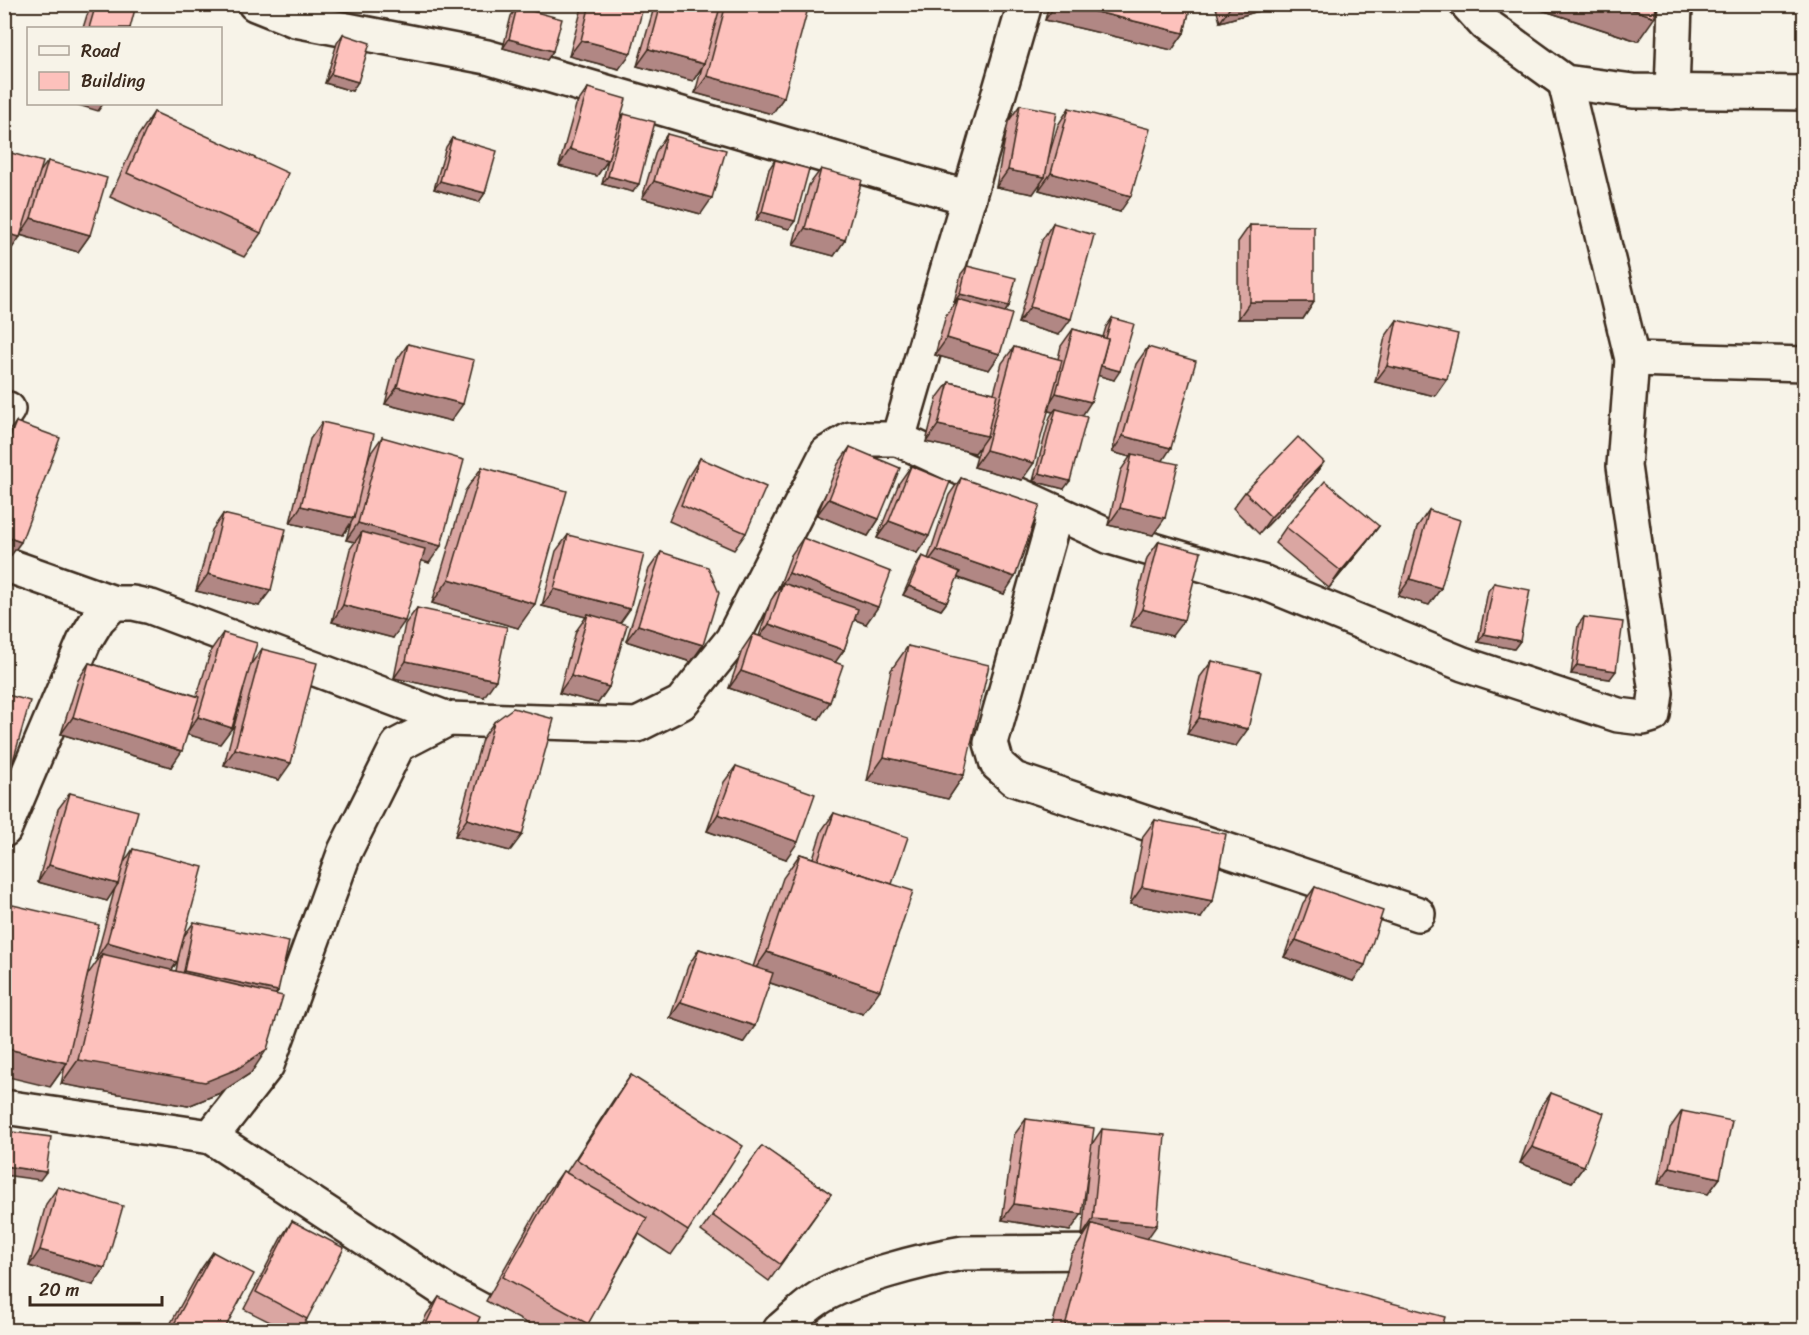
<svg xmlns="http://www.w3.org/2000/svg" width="1809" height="1335" viewBox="0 0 1809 1335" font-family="Sriracha,sans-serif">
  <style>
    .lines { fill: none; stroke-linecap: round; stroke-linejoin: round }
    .minor-casing { stroke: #3b2a1e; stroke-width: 38 }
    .minor { stroke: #f7f3e8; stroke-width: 33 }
    .wall { fill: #daa6a2; stroke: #3b2a1e; stroke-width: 1.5; fill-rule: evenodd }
    .shaded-wall { fill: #b18784; stroke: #3b2a1e; stroke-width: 1.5 }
    .building { fill: #fdc1bc; stroke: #3b2a1e; stroke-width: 1.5 }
  </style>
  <rect width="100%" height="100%" fill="#f7f3e8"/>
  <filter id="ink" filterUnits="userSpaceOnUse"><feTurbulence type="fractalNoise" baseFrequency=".0167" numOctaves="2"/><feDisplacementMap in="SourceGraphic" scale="12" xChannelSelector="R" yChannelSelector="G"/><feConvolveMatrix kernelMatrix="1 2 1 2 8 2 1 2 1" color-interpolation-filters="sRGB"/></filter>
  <g filter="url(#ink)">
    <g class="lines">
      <defs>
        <g id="minor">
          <polyline points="255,4 295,20 487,57 969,198"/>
          <polyline points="1467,4 1485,24 1565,82 1633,91 1804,93"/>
          <polyline points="1672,92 1675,4"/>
          <polyline points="1632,359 1804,364"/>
          <polyline points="4,415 8,409"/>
          <polyline points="898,439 1110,537 1265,583 1463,664 1618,715 1643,718 1653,715 1656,693 1624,466 1632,359 1565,82"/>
          <polyline points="1056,512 991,743 997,764 1014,779 1418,914"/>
          <polyline points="4,564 114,603"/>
          <polyline points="4,830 84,642 98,619 114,603 133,603 151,607 448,719"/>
          <polyline points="4,1107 211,1137 267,1065 345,851 398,745 448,719 637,725 681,703 732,640 827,453 851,439 898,439 1025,4"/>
          <polyline points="211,1137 447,1292 518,1330"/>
          <path d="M780,1330C792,1320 803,1309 816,1300C846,1279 926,1259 963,1253L1116,1252"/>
        </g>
      </defs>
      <use href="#minor" class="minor-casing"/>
      <use href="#minor" class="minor"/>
    </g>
    <g class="wall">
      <polygon points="94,4 119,4 130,28 83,28 87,15"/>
      <polygon points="583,4 644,4 619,69 569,56"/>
      <polygon points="655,4 781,4 784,97 772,114 695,93 702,67 693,81 637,66"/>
      <polygon points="1049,4 1191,4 1184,33 1172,50 1045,20"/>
      <polygon points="1215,4 1283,4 1220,22"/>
      <polygon points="1536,4 1656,4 1638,41 1539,9"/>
      <polygon points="517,7 553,51 547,60 503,48 511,16"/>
      <polygon points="343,34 352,91 325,83 337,43"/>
      <polygon points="588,88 620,120 624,114 633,192 602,184 608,160 597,176 559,166 576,105"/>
      <polygon points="1020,105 1049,155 1058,125 1069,108 1120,212 1039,190 1041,182 1033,194 996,187 1008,122"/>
      <polygon points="154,112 261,233 244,257 110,197 138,136"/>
      <polygon points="667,134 701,214 642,198 656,151"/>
      <polygon points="452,138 485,193 479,202 434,189 446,147"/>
      <polygon points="4,151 39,173 48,161 90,235 78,252 20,235 8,254 4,253"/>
      <polygon points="775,160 789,229 756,220 769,169"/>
      <polygon points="821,169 845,240 834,256 793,245 809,185"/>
      <polygon points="1053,223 1059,335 1018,323 1042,240"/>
      <polygon points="1250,225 1314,302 1303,319 1238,319 1238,242"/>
      <polygon points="967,266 1009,306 1005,312 1000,354 989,370 935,355 946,315 955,303 954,302 961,274"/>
      <polygon points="1112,318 1114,380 1098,375 1082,416 1064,489 1033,481 1050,417 1053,412 1048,411 1022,480 974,467 980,446 975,453 926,442 937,398 949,382 994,393 1002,363 1014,347 1058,359 1061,346 1073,329 1103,337 1106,327"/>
      <polygon points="1397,320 1435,396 1375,382 1385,337"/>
      <polygon points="408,344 451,421 385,404 396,361"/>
      <polygon points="1148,347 1163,461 1153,535 1108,525 1121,470 1130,457 1112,452 1136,364"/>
      <polygon points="16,422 9,558 4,556 4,438"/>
      <polygon points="322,422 366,467 370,454 382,437 429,563 421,560 393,638 332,622 350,549 355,542 346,540 351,523 343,535 290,523 310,439"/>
      <polygon points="850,447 879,519 868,536 817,515 838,464"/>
      <polygon points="700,458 746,533 734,550 669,521 689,475"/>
      <polygon points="911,466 917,553 877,538 899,483"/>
      <polygon points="482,467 518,628 432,603 465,491"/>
      <polygon points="961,478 1004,594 957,578 947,602 941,610 903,595 916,565 922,556 928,559 949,495"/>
      <polygon points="1312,479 1259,534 1233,508 1245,492"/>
      <polygon points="1429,510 1441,588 1429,605 1398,596 1417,527"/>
      <polygon points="223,514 259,606 196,591 212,530"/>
      <polygon points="1379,526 1367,542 1329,588 1275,543 1286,527"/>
      <polygon points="568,535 620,624 609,687 598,703 559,693 576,631 586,617 542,606 556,551"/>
      <polygon points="803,538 866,624 854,619 844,650 835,662 819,719 729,688 742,650 753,634 759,636 771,600 778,590 791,555"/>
      <polygon points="1159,541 1172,636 1130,626 1147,558"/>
      <polygon points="661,552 703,645 691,662 626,641 649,569"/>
      <polygon points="1494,583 1520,641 1514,649 1478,642 1488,591"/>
      <polygon points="417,608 484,697 394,678 405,624"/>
      <polygon points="1584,617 1610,679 1571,674 1578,625"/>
      <polygon points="223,633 251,664 262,649 279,780 224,765 244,688 232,728 220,744 187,734 171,767 61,734 78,680 89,663 197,696 211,650"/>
      <polygon points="908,646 964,775 948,799 867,781 891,670"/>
      <polygon points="1212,661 1236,746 1187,734 1200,677"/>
      <polygon points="494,722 510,851 455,836 482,739"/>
      <polygon points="736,766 786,859 707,831 724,782"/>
      <path d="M70,793L125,861L133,849L184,936L194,922L278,991L275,995L251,1073L220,1093L188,1106L61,1084L65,1066L50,1087L88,974L98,960L96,959L115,888L107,901L38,882L58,809ZM179,954L176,971L171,970L177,962Z"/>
      <polygon points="834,813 892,884 863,1014 770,983 743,1043 670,1018 688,966 699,949 753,967 783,878 800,854 813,858 822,830"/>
      <polygon points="1155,820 1201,918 1130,904 1143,836"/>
      <polygon points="1315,887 1353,981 1284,957 1303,903"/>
      <polygon points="631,1075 688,1231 671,1255 639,1234 584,1330 539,1330 486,1301 546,1195 563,1171 566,1173 614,1099"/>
      <polygon points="1551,1093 1584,1166 1572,1182 1520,1163 1539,1110"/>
      <polygon points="1682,1111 1720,1178 1708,1194 1658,1184 1670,1128"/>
      <polygon points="1026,1119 1092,1144 1102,1129 1147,1239 1441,1330 1051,1330 1071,1255 1084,1236 1082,1236 1088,1173 1070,1231 1002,1220 1014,1135"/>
      <polygon points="762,1146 831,1194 769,1281 701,1231"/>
      <polygon points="58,1187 93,1285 29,1266 46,1204"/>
      <polygon points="292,1221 307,1319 299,1330 286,1330 244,1309 281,1238"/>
      <polygon points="213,1252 224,1330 167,1330 201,1269"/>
      <polygon points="439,1297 474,1330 419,1330 427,1314"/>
    </g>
    <g class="shaded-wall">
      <polygon points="1056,4 1063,4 1184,33 1172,50 1045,20"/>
      <polygon points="1236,4 1283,4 1220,22 1231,6"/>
      <polygon points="1542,4 1616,4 1655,17 1638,41 1539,9"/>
      <polygon points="509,39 553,51 547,60 503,48"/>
      <polygon points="581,40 631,53 619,69 569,56"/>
      <polygon points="649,49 704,64 693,81 637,66"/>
      <polygon points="331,74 358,82 352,91 325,83"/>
      <polygon points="707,76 784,97 772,114 695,93"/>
      <polygon points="75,104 103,104 98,111"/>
      <polygon points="570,149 608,160 597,176 559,166"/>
      <polygon points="1008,170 1045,177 1033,194 996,187"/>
      <polygon points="1051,173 1131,196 1120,212 1039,190"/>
      <polygon points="608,176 639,184 633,192 602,184"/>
      <polygon points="440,181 485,193 479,202 434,189"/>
      <polygon points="654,181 712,198 701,214 642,198"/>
      <polygon points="762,212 795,221 789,229 756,220"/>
      <polygon points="31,218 90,235 78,252 20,235"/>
      <polygon points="805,228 845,240 834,256 793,245"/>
      <polygon points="4,233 20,237 8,254 4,253"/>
      <polygon points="960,294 1009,306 1003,315 958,299 955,303 954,302"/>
      <polygon points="1250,302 1314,302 1303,319 1238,319"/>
      <polygon points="1030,307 1071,319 1059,335 1018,323"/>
      <polygon points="947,338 1000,354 989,370 935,355"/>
      <polygon points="1099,365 1120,371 1114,380 1093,374"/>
      <polygon points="1387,366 1447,379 1435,396 1375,382"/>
      <polygon points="397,387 463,404 451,421 385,404"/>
      <polygon points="1056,393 1091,402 1080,419 1056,409 1053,412 1045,410"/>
      <polygon points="938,425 987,436 975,453 926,442"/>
      <polygon points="1123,436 1171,448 1160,465 1132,454 1130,457 1112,452"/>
      <polygon points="986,450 1034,463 1022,480 974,467"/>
      <polygon points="1324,462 1312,479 1259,534 1271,517"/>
      <polygon points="1039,473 1070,481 1064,489 1033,481"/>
      <polygon points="829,499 879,519 868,536 817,515"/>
      <polygon points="301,506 354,518 343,535 290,523"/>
      <polygon points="1120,508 1165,518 1153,535 1108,525"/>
      <polygon points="889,521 929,536 917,553 877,538"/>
      <polygon points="358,523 441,546 429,563 359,543 362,532 355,542 346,540"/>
      <polygon points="1379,526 1367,542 1329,588 1341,571"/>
      <polygon points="4,536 21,542 9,558 4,556"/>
      <polygon points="937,550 1015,577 1004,594 925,566"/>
      <polygon points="789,573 878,607 866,624 780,591 783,583 778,590"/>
      <polygon points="208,574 271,590 259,606 196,591"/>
      <polygon points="449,579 535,604 518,628 432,603"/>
      <polygon points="1410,579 1441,588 1429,605 1398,596"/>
      <polygon points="909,586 947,602 941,610 903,595"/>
      <polygon points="554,589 630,609 618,626 588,614 586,617 542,606"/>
      <polygon points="343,605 405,621 393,638 332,622"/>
      <polygon points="1142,609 1184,620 1172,636 1130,626"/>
      <polygon points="769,624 844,650 832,667 757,641"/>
      <polygon points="638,625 703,645 691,662 626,641"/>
      <polygon points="1484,634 1520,641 1514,649 1478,642"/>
      <polygon points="406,661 496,680 484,697 394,678"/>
      <polygon points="1577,665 1616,671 1610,679 1571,674"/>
      <polygon points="741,671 830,702 819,719 729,688"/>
      <polygon points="571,676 609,687 598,703 559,693"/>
      <polygon points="73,717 182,751 171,767 61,734"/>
      <polygon points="198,717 232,728 220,744 186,734"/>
      <polygon points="1199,718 1248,729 1236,746 1187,734"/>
      <polygon points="235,749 291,763 279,780 224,765"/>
      <polygon points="884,757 964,775 948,799 867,781"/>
      <polygon points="4,766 11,768 4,778"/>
      <polygon points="718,814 798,842 786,859 707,831"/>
      <polygon points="467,819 522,835 510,851 455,836"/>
      <polygon points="49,865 118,884 107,901 38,882"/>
      <polygon points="1142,887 1213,901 1201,918 1130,904"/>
      <polygon points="1296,940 1365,965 1353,981 1284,957"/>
      <polygon points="107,942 177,962 166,979 102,954 98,960 96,959"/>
      <polygon points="767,952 880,990 863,1014 750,976"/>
      <polygon points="184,971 278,991 266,1008 173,987"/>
      <polygon points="681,1002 755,1026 743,1043 670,1018"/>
      <polygon points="4,1048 67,1063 50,1087 4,1076"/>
      <polygon points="267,1049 251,1073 220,1093 188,1106 61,1084 78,1060"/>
      <polygon points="1532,1147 1584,1166 1572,1182 1520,1163"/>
      <polygon points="4,1166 46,1172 40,1180 4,1175"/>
      <polygon points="1670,1167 1720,1178 1708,1194 1658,1184"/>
      <polygon points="1014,1204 1082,1214 1070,1231 1002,1220"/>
      <polygon points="1093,1219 1157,1225 1145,1242 1092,1224 1084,1236 1082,1236"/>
      <polygon points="40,1250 105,1268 93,1285 29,1266"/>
    </g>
    <g class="building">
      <polygon points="96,4 119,4 135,9 130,28 89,28"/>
      <polygon points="590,4 644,4 631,53 581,40"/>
      <polygon points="661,4 721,4 704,64 649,49"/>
      <polygon points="726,4 781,4 807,12 784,97 707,76"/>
      <polygon points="1063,4 1191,4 1184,33"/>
      <polygon points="1616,4 1656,4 1655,17"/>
      <polygon points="517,7 562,19 553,51 509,39"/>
      <polygon points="343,34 370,43 358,82 331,74"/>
      <polygon points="588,88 626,99 608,160 570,149"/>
      <polygon points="1020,105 1057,112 1045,177 1008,170"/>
      <polygon points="1069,108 1150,129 1131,196 1051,173"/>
      <polygon points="154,112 288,173 261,233 127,173"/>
      <polygon points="624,114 655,122 639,184 608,176"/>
      <polygon points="667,134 726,150 712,198 654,181"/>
      <polygon points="452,138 497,151 485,193 440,181"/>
      <polygon points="4,151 43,162 20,237 4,233"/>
      <polygon points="775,160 809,169 795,221 762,212"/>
      <polygon points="48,161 107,178 90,235 31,218"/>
      <polygon points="821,169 862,180 845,240 805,228"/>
      <polygon points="1053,223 1094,235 1071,319 1030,307"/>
      <polygon points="1250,225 1314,226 1314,302 1250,302"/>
      <polygon points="967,266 1016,278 1009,306 960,294"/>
      <polygon points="958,299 1012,314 1000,354 947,338"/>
      <polygon points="1112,318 1134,324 1120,371 1101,366 1108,339 1106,338"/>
      <polygon points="1397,320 1458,334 1447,379 1387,366"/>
      <polygon points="1073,329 1108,339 1091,402 1056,393"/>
      <polygon points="408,344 474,360 463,404 397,387"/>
      <polygon points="1014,347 1062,360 1034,463 986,450"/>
      <polygon points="1148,347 1196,361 1171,448 1123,436"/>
      <polygon points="949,382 997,394 987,436 938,425"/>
      <polygon points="1056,409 1087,417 1070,481 1039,473"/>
      <polygon points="16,422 60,438 21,542 4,536 4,452"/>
      <polygon points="322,422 374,434 354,518 301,506"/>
      <polygon points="382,437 464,460 441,546 358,523"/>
      <polygon points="1298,437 1324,462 1271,517 1245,492"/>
      <polygon points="850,447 900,468 879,519 829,499"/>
      <polygon points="1132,454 1178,464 1165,518 1120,508"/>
      <polygon points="700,458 766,487 746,533 681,505"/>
      <polygon points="911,466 950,482 929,536 889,521"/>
      <polygon points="482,467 567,491 535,604 449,579"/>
      <polygon points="961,478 1040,505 1015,577 937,550"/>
      <polygon points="1325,481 1379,526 1341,571 1286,527"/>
      <polygon points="1429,510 1460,520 1441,588 1410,579"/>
      <polygon points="223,514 286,529 271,590 208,574"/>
      <polygon points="362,532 425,549 405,621 343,605"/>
      <polygon points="568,535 644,554 630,609 554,589"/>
      <polygon points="803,538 891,572 878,607 789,573"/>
      <polygon points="1159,541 1201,552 1184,620 1142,609"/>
      <polygon points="661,552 708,567 719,593 703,645 638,625"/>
      <polygon points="922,556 960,572 947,602 909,586"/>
      <polygon points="783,583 858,609 844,650 769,624"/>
      <polygon points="1494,583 1530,590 1520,641 1484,634"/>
      <polygon points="417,608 507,627 496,680 406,661"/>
      <polygon points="588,614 627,625 609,687 571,676"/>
      <polygon points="1584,617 1623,622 1616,671 1577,665"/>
      <polygon points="223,633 257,643 232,728 198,717"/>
      <polygon points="753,634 843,665 830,702 741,671"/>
      <polygon points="908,646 989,665 964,775 884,757"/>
      <polygon points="262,649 317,663 291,763 235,749"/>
      <polygon points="1212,661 1261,672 1248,729 1199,718"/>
      <polygon points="89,663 199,697 182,751 73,717"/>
      <polygon points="4,694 30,701 11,768 4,766"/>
      <polygon points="513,708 554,719 522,835 467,819 494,722"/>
      <polygon points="736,766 815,794 798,842 718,814"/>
      <polygon points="70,793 138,811 118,884 49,865"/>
      <polygon points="834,813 908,837 892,884 818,860"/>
      <polygon points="1155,820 1226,834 1213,901 1142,887"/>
      <polygon points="133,849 203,867 177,962 107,942"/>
      <polygon points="800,854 913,891 880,990 767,952"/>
      <polygon points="1315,887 1383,911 1365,965 1296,940"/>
      <polygon points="4,903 99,925 67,1063 4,1048"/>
      <polygon points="194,922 289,942 278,991 184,971"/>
      <polygon points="699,949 773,973 755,1026 681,1002"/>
      <polygon points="102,954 283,996 267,1049 237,1069 205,1082 78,1060"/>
      <polygon points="631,1075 743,1146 688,1231 576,1159"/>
      <polygon points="1551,1093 1604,1113 1584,1166 1532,1147"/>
      <polygon points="1682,1111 1732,1121 1720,1178 1670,1167"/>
      <polygon points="1026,1119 1094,1128 1082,1214 1014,1204"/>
      <polygon points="1102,1129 1165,1135 1157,1225 1093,1219"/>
      <polygon points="4,1131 51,1137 46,1172 4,1166"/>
      <polygon points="762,1146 831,1194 780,1264 712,1215"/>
      <polygon points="563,1171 647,1218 588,1324 503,1277"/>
      <polygon points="58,1187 123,1206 105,1268 40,1250"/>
      <polygon points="292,1221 344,1248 307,1319 256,1292"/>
      <polygon points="1092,1224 1445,1317 1441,1330 1064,1330"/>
      <polygon points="213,1252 254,1274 224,1330 181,1330 173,1326"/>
      <polygon points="439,1297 480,1317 474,1330 423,1330"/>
    </g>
  </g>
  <rect width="1809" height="1335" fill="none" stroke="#f7f3e8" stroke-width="24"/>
  <rect x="12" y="12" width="1785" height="1311" fill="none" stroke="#3b2a1e" stroke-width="2" filter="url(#ink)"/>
  <rect x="27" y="27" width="195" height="78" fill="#f7f3e8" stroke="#aca397" stroke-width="1.5"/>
  <rect x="39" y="46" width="30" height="9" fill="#f7f3e8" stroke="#aca397" stroke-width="1.5"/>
  <text x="81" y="57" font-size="18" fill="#3b2a1e">Road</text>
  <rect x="39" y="72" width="30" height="18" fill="#fdc1bc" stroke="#aca397" stroke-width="1.5"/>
  <text x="81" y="87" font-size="18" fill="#3b2a1e">Building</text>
  <path d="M30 1296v9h132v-9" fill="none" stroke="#3b2a1e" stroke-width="3"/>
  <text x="39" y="1296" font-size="18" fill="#3b2a1e" stroke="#f7f3e8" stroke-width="4.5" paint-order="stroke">20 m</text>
</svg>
